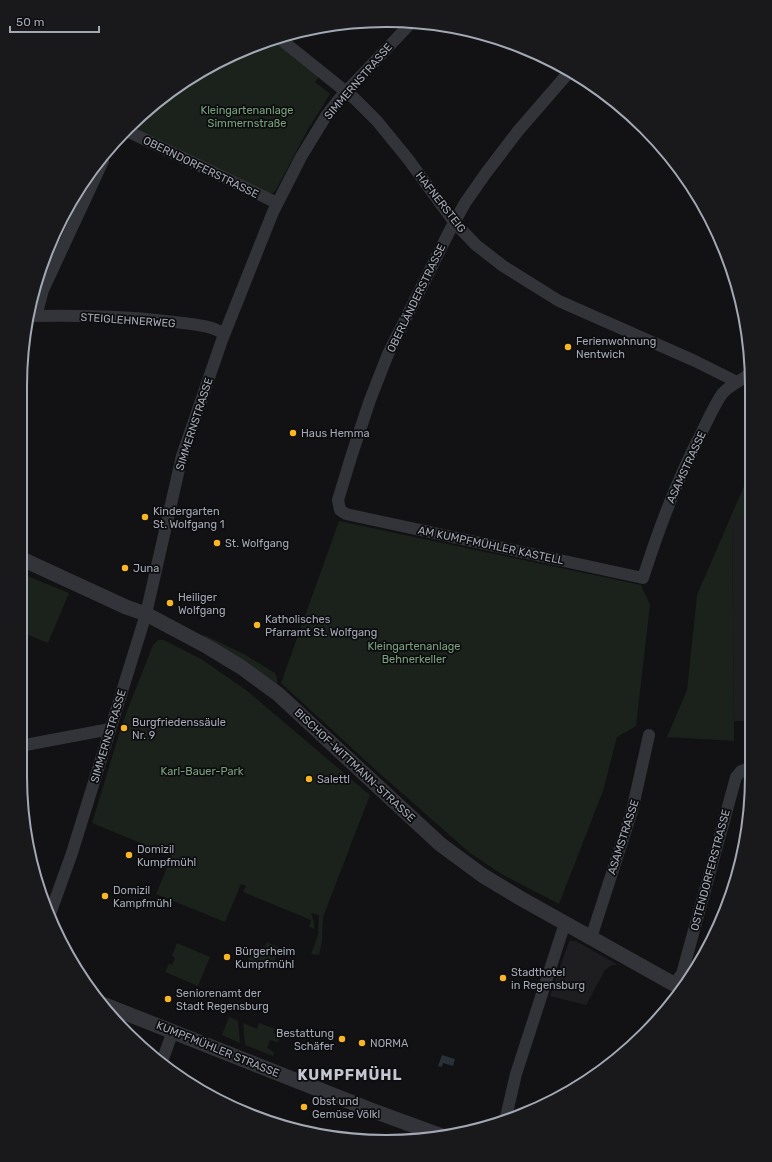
<svg xmlns="http://www.w3.org/2000/svg" width="772" height="1162" viewBox="0 0 772 1162" font-family="Rubik,sans-serif">
  <style>
    .built { fill: #1e1e21 }
    .green { fill: #1a221b }
    .water { fill: #283138 }
    .lines { fill: none; stroke-linecap: round; stroke-linejoin: round }
    .minor { stroke: #333439; stroke-width: 12 }
    .tertiary { stroke: #333439; stroke-width: 15 }
    .poi-dot { fill: #f8b626; stroke: #0d0d0f; stroke-width: 1.5 }
    .labels { text-anchor: middle; stroke-width: 3.5; stroke-linejoin: round; paint-order: stroke }
    .street-label { font-size: 11px; fill: #a3a8b5; stroke: #0d0d0f }
    .park-label { font-size: 11px; fill: #79a17c; stroke: #0d0d0f }
    .poi-label { font-size: 11px; fill: #a3a8b5; stroke: #0d0d0f; text-anchor: start }
    .district-label { font-size: 15px; font-weight: bold; letter-spacing: 1px; fill: #c4c7d1; stroke: #0d0d0f }
    .rim { fill: none; stroke: #a3a8b5; stroke-width: 2 }
  </style>
  <rect width="100%" height="100%" fill="#121214"/>
  <g class="built">
    <polygon points="732,518 751,518 750,721 734,721"/>
    <polygon points="570,941 576,941 618,965 612,965 605,970 586,1005 550,996 568,944"/>
  </g>
  <g class="green">
    <polygon points="273,40 319,76 315,82 330,94 307,131 276,190 273,193 269,193 128,126 182,82 246,48"/>
    <polygon points="751,470 751,518 732,518 734,741 667,737 687,690 697,595"/>
    <polygon points="339,521 641,585 650,605 636,726 617,737 603,791 559,904 503,875 470,853 378,772 281,683"/>
    <polygon points="25,575 69,593 48,643 21,632 21,582"/>
    <polygon points="204,635 244,654 275,673 277,678 277,685 203,637"/>
    <polygon points="158,640 164,640 201,659 246,690 370,795 323,917 322,941 319,955 311,954 318,935 319,915 311,913 314,922 314,929 309,927 311,920 243,892 246,886 241,884 225,922 156,894 172,856 92,823 122,724 153,645"/>
    <polygon points="267,942 280,948 270,970 248,961 253,949 262,953"/>
    <polygon points="177,943 210,957 198,986 165,972 169,964 172,965 175,958 172,956"/>
    <polygon points="229,1017 238,1021 240,1043 222,1035"/>
    <polygon points="243,1023 257,1029 259,1023 275,1029 273,1033 281,1036 278,1042 270,1040 267,1048 274,1052 273,1056 245,1045"/>
  </g>
  <polygon class="water" points="442,1055 455,1059 453,1066 443,1063 442,1067 438,1066"/>
  <g class="lines">
    <g class="minor">
      <polyline points="279,38 355,99 377,121 408,159 454,222 476,245 503,266 559,301 695,361 737,382"/>
      <path d="M570,71L518,131L486,173L465,203L449,232L388,354L370,400L352,454L338,500L340,510L346,514L643,578C659,528 676,481 701,434C707,421 714,406 722,394C730,384 743,381 751,372"/>
      <polyline points="125,130 277,203"/>
      <path d="M30,316C81,315 133,316 183,323C197,325 213,326 224,334"/>
      <polyline points="36,316 43,290 103,161"/>
      <polyline points="20,746 110,729"/>
      <polyline points="50,914 72,853 146,614 182,456 222,340 273,212 301,157 326,116 340,98 411,23"/>
      <polyline points="591,938 632,811 649,735"/>
      <polyline points="674,984 682,974 736,777 741,771 749,768"/>
      <polyline points="161,1064 173,1031"/>
      <polyline points="506,1117 516,1074 565,923"/>
    </g>
    <g class="tertiary">
      <polyline points="22,559 126,607 146,614 208,647 241,667 278,694 440,844 482,875 520,898 679,987"/>
      <polyline points="105,1005 371,1110 442,1136"/>
    </g>
  </g>
  <g class="poi-dot">
    <circle cx="568" cy="347" r="4"/>
    <circle cx="293" cy="433" r="4"/>
    <circle cx="145" cy="517" r="4"/>
    <circle cx="217" cy="543" r="4"/>
    <circle cx="125" cy="568" r="4"/>
    <circle cx="170" cy="603" r="4"/>
    <circle cx="257" cy="625" r="4"/>
    <circle cx="124" cy="728" r="4"/>
    <circle cx="309" cy="779" r="4"/>
    <circle cx="129" cy="855" r="4"/>
    <circle cx="105" cy="896" r="4"/>
    <circle cx="227" cy="957" r="4"/>
    <circle cx="503" cy="978" r="4"/>
    <circle cx="168" cy="999" r="4"/>
    <circle cx="342" cy="1039" r="4"/>
    <circle cx="362" cy="1043" r="4"/>
    <circle cx="304" cy="1107" r="4"/>
  </g>
  <g class="labels">
    <g class="street-label">
      <text transform="translate(358 81) rotate(-49)" y="4">SIMMERNSTRASSE</text>
      <text transform="translate(201 167) rotate(26)" y="4">OBERNDORFERSTRASSE</text>
      <text transform="translate(441 202) rotate(52)" y="4">HAFNERSTEIG</text>
      <text transform="translate(416 298) rotate(-64)" y="4">OBERLÄNDERSTRASSE</text>
      <text transform="translate(128 320) rotate(4)" y="4">STEIGLEHNERWEG</text>
      <text transform="translate(194 424) rotate(-72)" y="4">SIMMERNSTRASSE</text>
      <text transform="translate(686 467) rotate(-65)" y="4">ASAMSTRASSE</text>
      <text transform="translate(491 545) rotate(12)" y="4">AM KUMPFMÜHLER KASTELL</text>
      <text transform="translate(108 736) rotate(-73)" y="4">SIMMERNSTRASSE</text>
      <text transform="translate(355 765) rotate(43)" y="4">BISCHOF-WITTMANN-STRASSE</text>
      <text transform="translate(623 837) rotate(-72)" y="4">ASAMSTRASSE</text>
      <text transform="translate(710 870) rotate(-75)" y="4">OSTENDORFERSTRASSE</text>
      <text transform="translate(218 1049) rotate(22)" y="4">KUMPFMÜHLER STRASSE</text>
    </g>
    <g class="park-label">
      <text x="247" y="114">Kleingartenanlage<tspan x="247" dy="13">Simmernstraße</tspan></text>
      <text x="414" y="650">Kleingartenanlage<tspan x="414" dy="13">Behnerkeller</tspan></text>
      <text x="202" y="775">Karl-Bauer-Park</text>
    </g>
    <g class="poi-label">
      <text x="576" y="345">Ferienwohnung<tspan x="576" dy="13">Nentwich</tspan></text>
      <text x="301" y="437">Haus Hemma</text>
      <text x="153" y="515">Kindergarten<tspan x="153" dy="13">St. Wolfgang 1</tspan></text>
      <text x="225" y="547">St. Wolfgang</text>
      <text x="133" y="572">Juna</text>
      <text x="178" y="601">Heiliger<tspan x="178" dy="13">Wolfgang</tspan></text>
      <text x="265" y="623">Katholisches<tspan x="265" dy="13">Pfarramt St. Wolfgang</tspan></text>
      <text x="132" y="726">Burgfriedenssäule<tspan x="132" dy="13">Nr. 9</tspan></text>
      <text x="317" y="783">Salettl</text>
      <text x="137" y="853">Domizil<tspan x="137" dy="13">Kumpfmühl</tspan></text>
      <text x="113" y="894">Domizil<tspan x="113" dy="13">Kampfmühl</tspan></text>
      <text x="235" y="955">Bürgerheim<tspan x="235" dy="13">Kumpfmühl</tspan></text>
      <text x="511" y="976">Stadthotel<tspan x="511" dy="13">in Regensburg</tspan></text>
      <text x="176" y="997">Seniorenamt der<tspan x="176" dy="13">Stadt Regensburg</tspan></text>
      <text x="334" y="1037" text-anchor="end">Bestattung<tspan x="334" dy="13">Schäfer</tspan></text>
      <text x="370" y="1047">NORMA</text>
      <text x="312" y="1105">Obst und<tspan x="312" dy="13">Gemüse Völkl</tspan></text>
    </g>
    <g class="district-label">
      <text x="350" y="1080">KUMPFMÜHL</text>
    </g>
  </g>
  <path d="M0 0H772V1162H0ZM386 27H386A359 359 0 0 1 745 386V776A359 359 0 0 1 386 1135H386A359 359 0 0 1 27 776V386A359 359 0 0 1 386 27Z" fill="#19191c" fill-rule="evenodd"/>
  <path class="rim" d="M386 27H386A359 359 0 0 1 745 386V776A359 359 0 0 1 386 1135H386A359 359 0 0 1 27 776V386A359 359 0 0 1 386 27Z"/>
  <path d="M10 26v6h89v-6" fill="none" stroke="#a3a8b5" stroke-width="2"/>
  <text x="16" y="26" font-size="12" fill="#a3a8b5" stroke="#0d0d0f" stroke-width="3" paint-order="stroke">50 m</text>
</svg>
